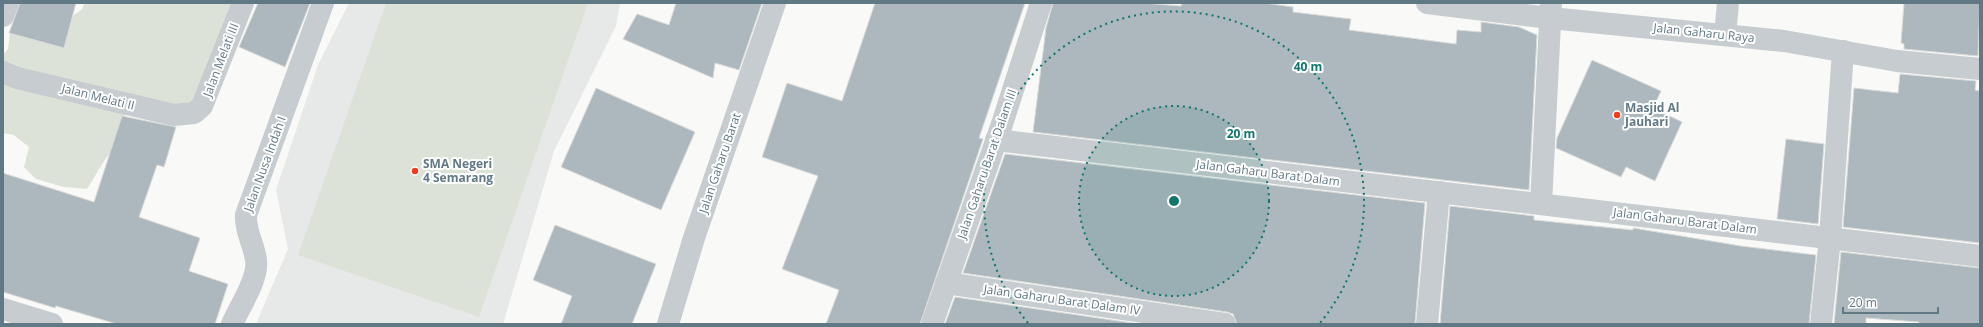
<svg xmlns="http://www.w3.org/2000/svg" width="1983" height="327" viewBox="0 0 1983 327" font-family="'Open Sans',sans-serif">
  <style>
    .built { fill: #e7e9e8 }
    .green { fill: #dce2d7 }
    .building { fill: #acb8bd; stroke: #dbdbd9 }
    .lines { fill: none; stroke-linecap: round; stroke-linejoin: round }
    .minor { stroke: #c6cccf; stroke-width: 22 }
    .ring { fill: none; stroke: #0f766e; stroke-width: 2; stroke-dasharray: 2 4 }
    .poi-dot { fill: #f43c1c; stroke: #fff; stroke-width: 1.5 }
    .labels { text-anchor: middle; stroke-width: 4; stroke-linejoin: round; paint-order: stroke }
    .street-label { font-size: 12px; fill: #617885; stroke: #fff }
    .poi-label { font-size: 12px; font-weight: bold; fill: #617885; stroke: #fff; text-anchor: start }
    .centre { fill: #0f766e; stroke: #fff; stroke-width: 2 }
    .ring-label { font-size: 12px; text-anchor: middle; font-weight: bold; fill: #0f766e; stroke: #fff; stroke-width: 4; stroke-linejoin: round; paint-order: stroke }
  </style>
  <rect width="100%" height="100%" fill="#f9f9f7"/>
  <polygon class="built" points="349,3 620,3 616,26 554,151 503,324 256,324 288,249 276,190 318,65"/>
  <g class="green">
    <polygon points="85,3 238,3 204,110 125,114 123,139 106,158 87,189 64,187 36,179 24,167 29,147 14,135 3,133 3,55 8,49 10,33 22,7 70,18 82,9"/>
    <polygon points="386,3 588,3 479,317 298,255"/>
  </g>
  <g class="building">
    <polygon points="20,3 76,3 64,48 9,33"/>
    <polygon points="258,3 310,3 285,67 239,47"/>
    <polygon points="676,3 762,3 739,70 715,63 713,78 623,39 637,14 669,25"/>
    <polygon points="875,3 1025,3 979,138 983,139 920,324 826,324 839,290 782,269 818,176 762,157 787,83 842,101"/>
    <polygon points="1053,3 1142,3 1181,6 1182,3 1264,3 1293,7 1293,12 1351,19 1349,30 1456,44 1457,30 1481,32 1481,22 1519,27 1537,35 1529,190 1033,132 1046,28"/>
    <polygon points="1904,3 1980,3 1978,56 1904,49 1904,44 1901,43"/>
    <polygon points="1592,60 1661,91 1653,108 1682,122 1655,181 1626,167 1621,177 1556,148 1557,138"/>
    <polygon points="1900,74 1976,81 1975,90 1980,91 1980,243 1843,227 1854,88 1898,93"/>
    <polygon points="596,88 695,132 661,210 561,167"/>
    <polygon points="122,116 176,127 164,167 157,165 139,217 200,238 189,271 228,284 215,324 117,324 56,306 55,308 3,292 3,173 94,202"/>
    <polygon points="1786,139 1824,144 1818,224 1777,219"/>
    <polygon points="1005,154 1425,203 1415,324 1237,324 1233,314 1227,312 963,273"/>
    <polygon points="1450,206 1534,216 1534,220 1633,230 1633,228 1741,246 1816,255 1809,324 1440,324"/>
    <polygon points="555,225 656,264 632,324 561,324 572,296 533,280"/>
    <polygon points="1841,252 1980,268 1980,324 1919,324 1919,322 1866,318 1866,324 1834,324"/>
    <polygon points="955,297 1139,324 945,324"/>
  </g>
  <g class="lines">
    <g class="minor">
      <polyline points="1427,3 1550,18 1784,41 1897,61 1980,69"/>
      <polyline points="3,16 8,3"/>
      <polyline points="1725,35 1728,3"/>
      <polyline points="3,72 17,78 174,115 194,113 202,106 243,3"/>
      <polyline points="996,140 1980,256"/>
      <polyline points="1541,204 1551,3"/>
      <polyline points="946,283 1225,324"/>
      <polyline points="3,309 52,324"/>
      <path d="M232,324C239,308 259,278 256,260C254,244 245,232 246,215L323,3"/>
      <polyline points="668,324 694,238 775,3"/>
      <polyline points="932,324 1002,124 1041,3"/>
      <polyline points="1427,324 1439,192"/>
      <polyline points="1821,324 1830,238 1843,51"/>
    </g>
  </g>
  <circle cx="1174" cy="201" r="95" fill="#0f766e" fill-opacity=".12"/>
  <g class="ring">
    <circle cx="1174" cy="201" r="95"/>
    <path d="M1028 323A190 190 0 1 1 1320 323"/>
  </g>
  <g class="poi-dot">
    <circle cx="1617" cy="115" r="4"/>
    <circle cx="415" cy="171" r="4"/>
  </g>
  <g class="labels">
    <g class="street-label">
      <text transform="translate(1704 33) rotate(6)" y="4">Jalan Gaharu Raya</text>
      <text transform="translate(221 60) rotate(-69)" y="4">Jalan Melati III</text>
      <text transform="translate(98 97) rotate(14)" y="4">Jalan Melati II</text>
      <text transform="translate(720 163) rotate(-71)" y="4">Jalan Gaharu Barat</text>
      <text transform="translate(265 164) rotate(-70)" y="4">Jalan Nusa Indah I</text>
      <text transform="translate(987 164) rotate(-71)" y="4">Jalan Gaharu Barat Dalam III</text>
      <text transform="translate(1268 173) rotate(7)" y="4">Jalan Gaharu Barat Dalam</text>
      <text transform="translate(1685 221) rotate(7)" y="4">Jalan Gaharu Barat Dalam</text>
      <text transform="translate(1062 300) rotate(8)" y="4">Jalan Gaharu Barat Dalam IV</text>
    </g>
    <g class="poi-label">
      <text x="1625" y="112">Masjid Al<tspan x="1625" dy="14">Jauhari</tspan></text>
      <text x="423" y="168">SMA Negeri<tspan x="423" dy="14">4 Semarang</tspan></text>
    </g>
  </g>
  <circle cx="1174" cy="201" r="6" class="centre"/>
  <g class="ring-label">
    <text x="1308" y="71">40 m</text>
    <text x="1241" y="138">20 m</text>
  </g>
  <rect width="1983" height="327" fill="none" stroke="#617885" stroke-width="8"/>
  <path d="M1843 307v6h95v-6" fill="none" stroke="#617885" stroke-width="2"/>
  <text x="1849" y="307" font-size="12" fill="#617885" stroke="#ffffff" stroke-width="3" paint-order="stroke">20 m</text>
</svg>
